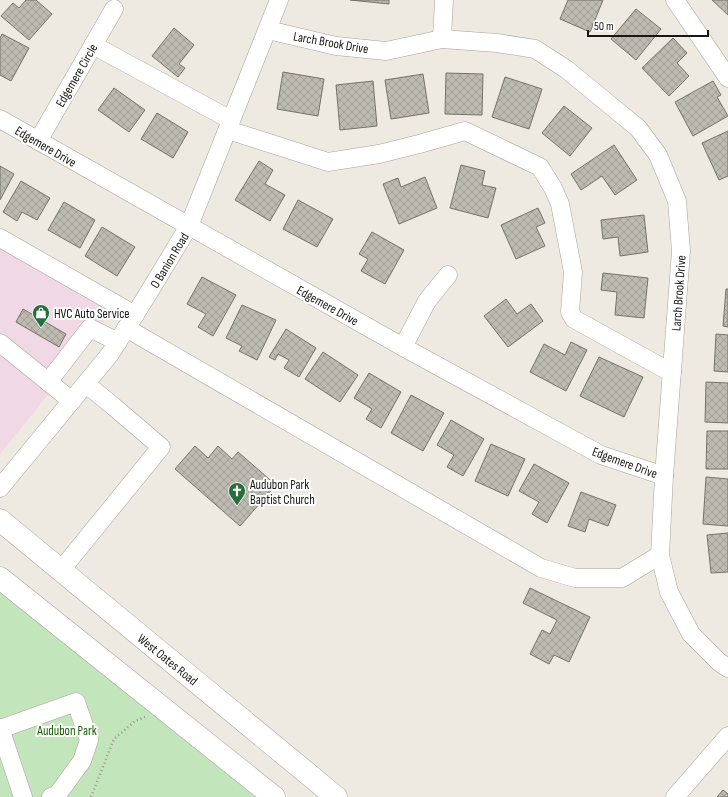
<svg xmlns="http://www.w3.org/2000/svg" width="728" height="797" viewBox="0 0 728 797" font-family="'Sofia Sans Condensed',sans-serif">
  <style>
    .commercial { fill: #f0d9e5 }
    .park { fill: #c3e5bb }
    .building { fill: url(#building-cross-hatch); stroke: #757269 }
    .lines { fill: none; stroke-linecap: round; stroke-linejoin: round }
    .minor-casing { stroke: #a5a299; stroke-width: 19 }
    .major-casing { stroke: #a5a299; stroke-width: 23 }
    .path { stroke: #96948d; stroke-width: 2.5; stroke-dasharray: 1 3; stroke-linecap: butt }
    .minor { stroke: #fff; stroke-width: 18 }
    .major { stroke: #fff; stroke-width: 22 }
    .labels { text-anchor: middle; stroke-width: 4; stroke-linejoin: round; paint-order: stroke }
    .street-label { font-size: 13px; fill: #181714; stroke: #fff }
    .poi-label { font-size: 13px; fill: #181714; stroke: #fff; text-anchor: start }
    .park-label { font-size: 13px; fill: #195d02; stroke: #fff }
  </style>
  <defs>
    <pattern id="building-cross-hatch" width="8" height="8" patternUnits="userSpaceOnUse"><rect width="8" height="8" fill="#bdbab1"/><path d="M0 0l8 8M0 8l8-8" fill="none" stroke="#a29f97"/></pattern>
  </defs>
  <rect width="100%" height="100%" fill="#eeeae1"/>
  <polygon class="commercial" points="0,245 111,307 103,323 86,348 0,454"/>
  <polygon class="park" points="0,590 258,797 0,797"/>
  <g class="building">
    <polygon points="26,0 36,0 52,14 29,40 1,16 13,3 19,8"/>
    <polygon points="350,0 389,0 389,4"/>
    <polygon points="568,0 603,0 590,32 560,19"/>
    <polygon points="712,0 728,0 728,15"/>
    <polygon points="636,9 661,29 636,60 611,39"/>
    <polygon points="174,28 194,45 179,64 185,68 178,77 152,56"/>
    <polygon points="2,34 29,48 11,81 0,75 0,38"/>
    <polygon points="673,38 687,53 677,63 689,76 669,96 642,68"/>
    <polygon points="283,72 324,79 318,116 277,109"/>
    <polygon points="446,73 483,74 482,115 445,114"/>
    <polygon points="423,74 429,113 391,119 385,80"/>
    <polygon points="505,77 542,89 529,129 492,117"/>
    <polygon points="373,81 377,126 340,130 336,85"/>
    <polygon points="713,81 721,95 717,97 728,116 693,136 675,102"/>
    <polygon points="114,88 145,110 129,132 98,110"/>
    <polygon points="564,106 592,128 570,156 542,133"/>
    <polygon points="157,113 188,132 173,158 141,139"/>
    <polygon points="728,131 728,176 719,180 702,143"/>
    <polygon points="614,145 637,180 615,195 602,176 581,190 571,174"/>
    <polygon points="259,161 273,170 265,184 285,195 270,221 235,200"/>
    <polygon points="461,165 485,171 482,185 496,188 488,218 450,208"/>
    <polygon points="0,166 14,174 0,200"/>
    <polygon points="425,177 437,208 399,224 383,184 398,178 401,187"/>
    <polygon points="21,181 50,198 37,220 22,212 17,221 3,212"/>
    <polygon points="298,200 333,219 317,247 283,229"/>
    <polygon points="64,202 95,220 80,248 48,230"/>
    <polygon points="538,208 545,223 536,227 545,246 516,259 501,225"/>
    <polygon points="644,215 648,252 620,256 618,237 603,239 601,220"/>
    <polygon points="102,227 135,247 117,276 85,256"/>
    <polygon points="372,232 404,250 385,284 361,271 368,259 359,254"/>
    <polygon points="603,273 648,278 644,318 615,315 617,292 601,290"/>
    <polygon points="202,277 236,295 213,336 198,327 206,314 187,304"/>
    <polygon points="726,289 728,289 728,327 723,326"/>
    <polygon points="506,299 517,314 531,304 543,321 508,347 484,316"/>
    <polygon points="242,305 276,320 257,360 239,351 242,346 226,338"/>
    <polygon points="23,309 66,334 59,347 16,322"/>
    <polygon points="286,329 316,348 299,377 284,368 289,360 278,354 275,360 269,357"/>
    <polygon points="716,334 728,335 728,372 714,371"/>
    <polygon points="571,342 587,350 566,391 530,372 544,344 565,355"/>
    <polygon points="323,352 358,375 340,402 305,379"/>
    <polygon points="599,357 643,377 624,417 580,396"/>
    <polygon points="369,373 401,392 381,428 366,419 372,409 354,398"/>
    <polygon points="706,382 728,383 728,423 705,422"/>
    <polygon points="411,395 444,413 423,451 391,433"/>
    <polygon points="451,420 484,439 463,476 447,467 454,455 437,445"/>
    <polygon points="707,431 728,431 728,469 706,469"/>
    <polygon points="491,444 525,459 508,496 475,481"/>
    <polygon points="195,446 208,458 218,446 232,459 238,452 276,485 240,526 175,469"/>
    <polygon points="534,464 569,483 547,523 532,514 539,502 519,491"/>
    <polygon points="706,477 728,479 728,526 703,524"/>
    <polygon points="581,492 616,505 608,526 589,519 585,532 568,526"/>
    <polygon points="728,533 728,572 711,573 707,535"/>
    <polygon points="530,588 590,617 569,662 554,655 549,664 530,654 542,630 550,634 557,620 523,603"/>
    <polygon points="723,790 728,794 728,797 717,797"/>
  </g>
  <g class="lines">
    <defs>
      <g id="minor">
        <polyline points="675,0 728,78"/>
        <polyline points="268,30 336,46 386,51 442,39 497,43 535,49 566,69 638,128 658,155 677,201 681,251 664,476 660,555 669,592 691,634 719,662 728,668"/>
        <polyline points="442,39 444,0"/>
        <polyline points="93,45 231,120"/>
        <polyline points="0,119 403,347 601,455 664,476"/>
        <polyline points="228,130 328,162 379,154 419,144 465,131 540,167 553,188 560,204 573,272 570,312 574,319 672,373"/>
        <polyline points="38,141 114,9"/>
        <polyline points="0,238 135,315"/>
        <polyline points="126,328 541,568 575,578 622,578 660,555"/>
        <polyline points="0,343 72,401"/>
        <polyline points="403,347 427,301 448,275"/>
        <polyline points="48,382 90,328 118,342"/>
        <polyline points="0,488 110,354 146,297 189,226 279,0"/>
        <polyline points="61,570 161,447 113,406 86,384"/>
        <polyline points="0,728 23,797"/>
        <polyline points="0,729 76,702 89,740 82,761 57,795 51,797"/>
        <polyline points="675,797 728,736"/>
      </g>
      <g id="major">
        <polyline points="0,520 336,797"/>
        <polyline points="0,578 274,797"/>
      </g>
    </defs>
    <use href="#minor" class="minor-casing"/>
    <use href="#major" class="major-casing"/>
    <polyline class="path" points="91,797 114,739 135,721 145,717"/>
    <use href="#minor" class="minor"/>
    <use href="#major" class="major"/>
  </g>
  <defs>
    <symbol id="shop-pin" viewBox="-11 -11 22 30"><path d="M0 17L-7.5 6A9.5 9.5 0 1 1 7.5 6Z" fill="#256f3d" stroke="#fff"/><path d="M-5-2.5h2.3a2.7 3.5 0 0 1 5.4 0H5L5.5 6h-11ZM-1.5-2.5h3a1.5 2.3 0 0 0-3 0Z" fill="#fff"/></symbol>
    <symbol id="church-pin" viewBox="-11 -11 22 30"><path d="M0 17L-7.5 6A9.5 9.5 0 1 1 7.5 6Z" fill="#256f3d" stroke="#fff"/><path d="M-1.2-6h2.4v3.5h3.3v2.4h-3.3V6h-2.4V-.1h-3.3v-2.4h3.3Z" fill="#fff"/></symbol>
  </defs>
  <g fill-rule="evenodd">
    <use href="#shop-pin" x="31" y="303" width="20" height="27"/>
    <use href="#church-pin" x="227" y="481" width="20" height="27"/>
  </g>
  <g class="labels">
    <g class="street-label">
      <text transform="translate(331 42) rotate(10)" y="5">Larch Brook Drive</text>
      <text transform="translate(76 75) rotate(-60)" y="5">Edgemere Circle</text>
      <text transform="translate(46 146) rotate(30)" y="5">Edgemere Drive</text>
      <text transform="translate(169 260) rotate(-59)" y="5">O Banion Road</text>
      <text transform="translate(678 293) rotate(-86)" y="5">Larch Brook Drive</text>
      <text transform="translate(328 305) rotate(29)" y="5">Edgemere Drive</text>
      <text transform="translate(625 462) rotate(20)" y="5">Edgemere Drive</text>
      <text transform="translate(168 659) rotate(39)" y="5">West Oates Road</text>
    </g>
    <g class="poi-label">
      <text x="54" y="318">HVC Auto Service</text>
      <text x="250" y="489">Audubon Park<tspan x="250" dy="15">Baptist Church</tspan></text>
    </g>
    <g class="park-label">
      <text x="67" y="735">Audubon Park</text>
    </g>
  </g>
  <path d="M588 30v6h120v-6" fill="none" stroke="#181714" stroke-width="2"/>
  <text x="594" y="30" font-size="12" fill="#181714" stroke="#ffffff" stroke-width="3" paint-order="stroke">50 m</text>
</svg>
